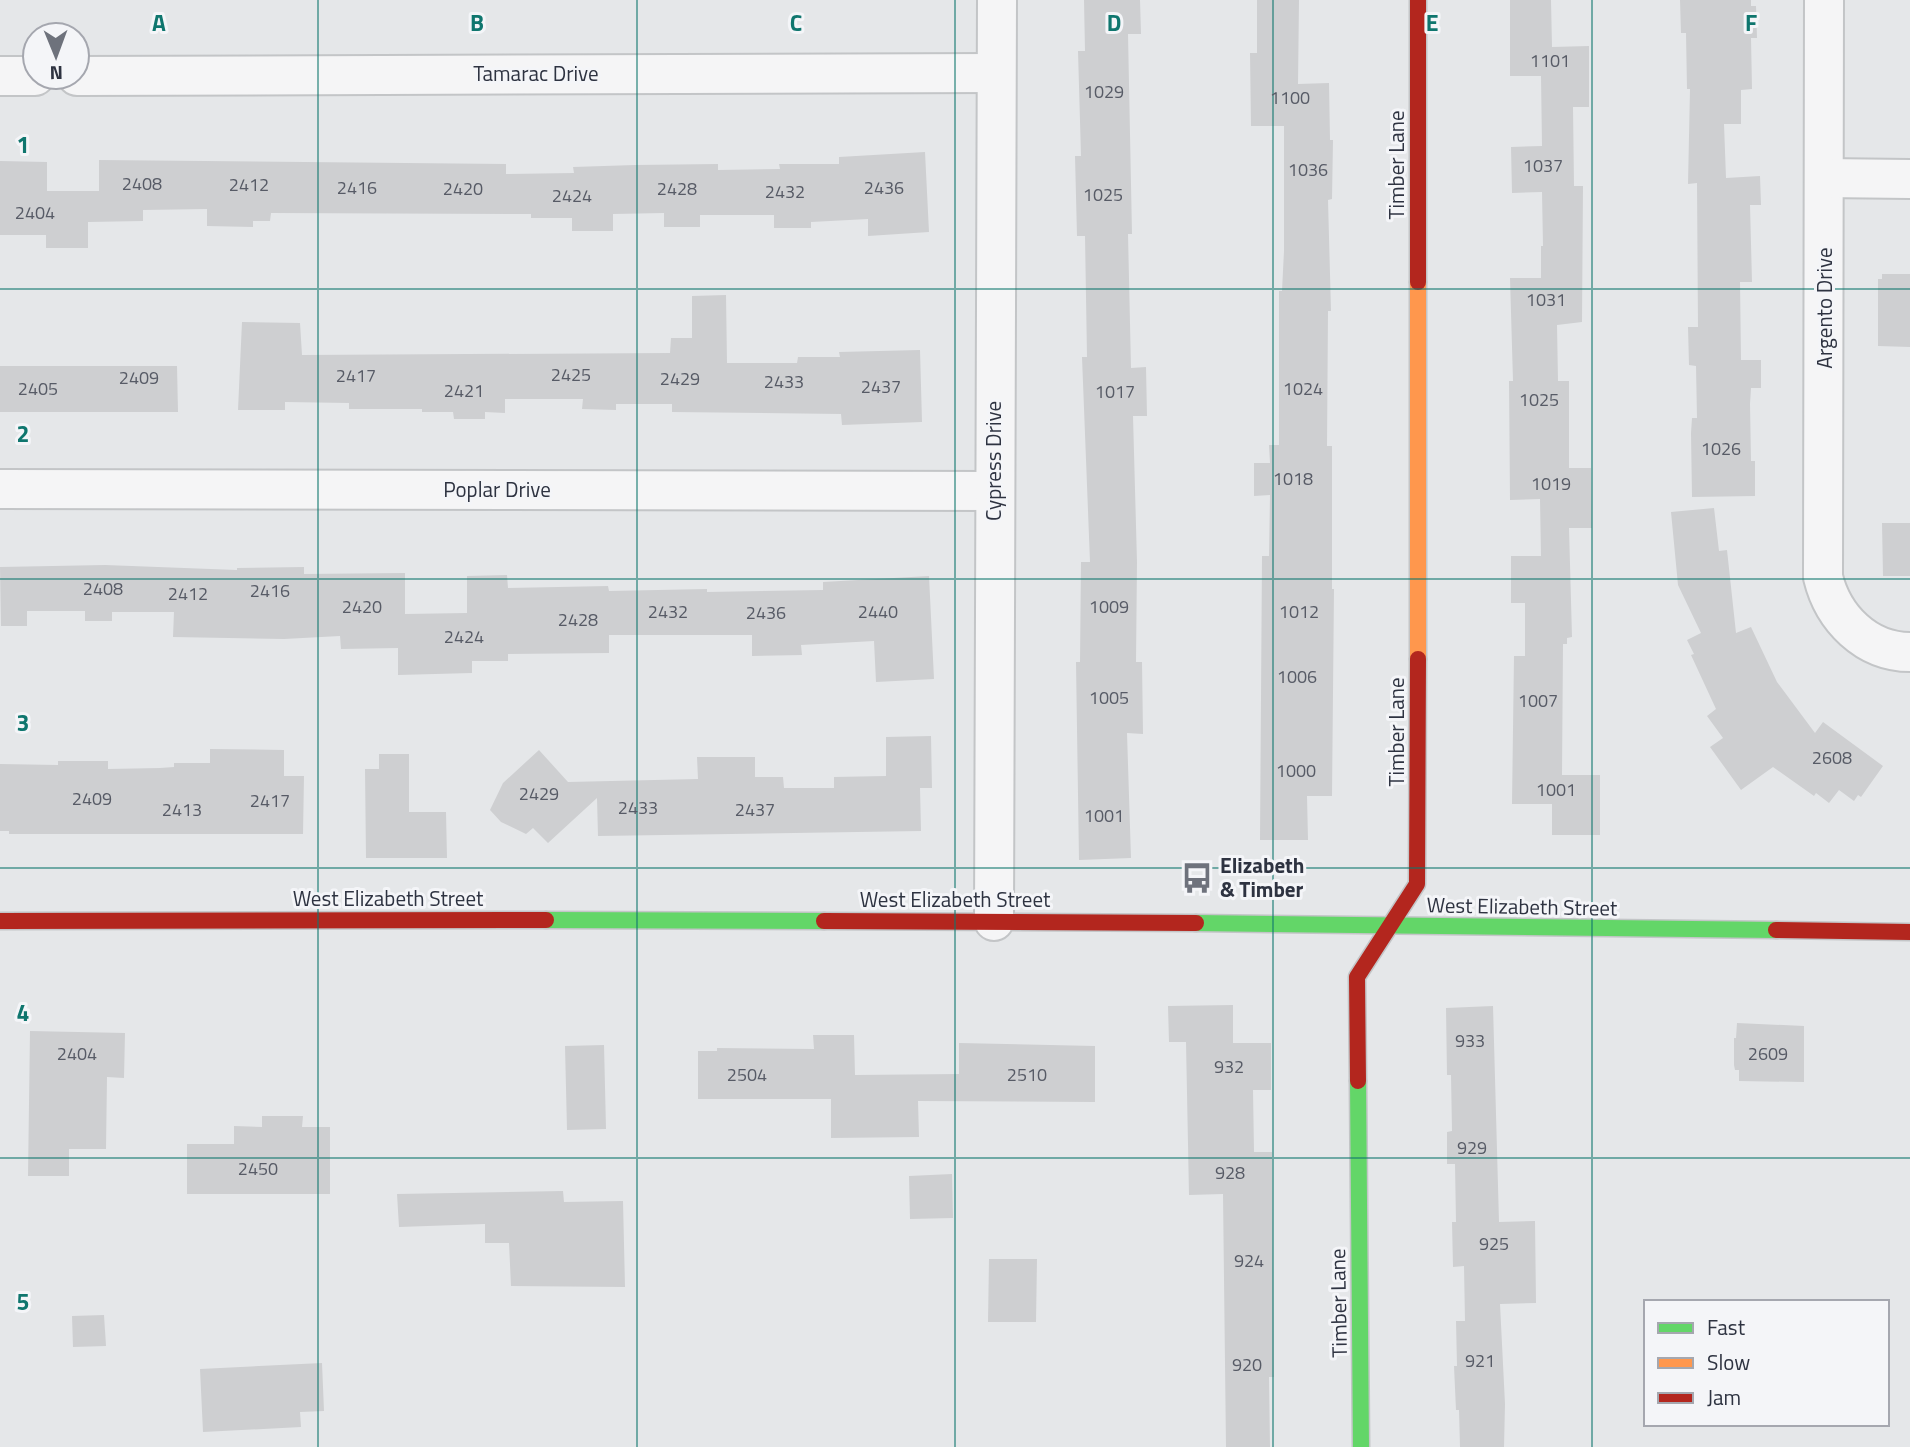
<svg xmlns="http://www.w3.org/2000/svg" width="1910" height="1447" viewBox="0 0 1910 1447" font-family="'Titillium Web',sans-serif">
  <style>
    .building { fill: #cecfd1 }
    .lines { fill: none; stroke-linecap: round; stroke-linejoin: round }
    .street-casing { stroke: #c3c5c7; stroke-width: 42 }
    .fast-casing { stroke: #c3c5c7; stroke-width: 19 }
    .slow-casing { stroke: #c3c5c7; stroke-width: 19 }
    .jam-casing { stroke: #c3c5c7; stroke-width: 19 }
    .street { stroke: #f5f5f6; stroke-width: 38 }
    .fast { stroke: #63d668; stroke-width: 16 }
    .slow { stroke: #ff974d; stroke-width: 16 }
    .jam { stroke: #b3261e; stroke-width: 16 }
    .grid { fill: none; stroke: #0f766e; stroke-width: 2; stroke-opacity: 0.55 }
    .labels { text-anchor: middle; stroke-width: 6; stroke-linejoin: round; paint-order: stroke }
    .number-label { font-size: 18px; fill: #575b66 }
    .street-label { font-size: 21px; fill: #2e3341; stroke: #f4f5f8 }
    .poi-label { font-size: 21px; font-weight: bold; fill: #2e3341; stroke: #f4f5f8; text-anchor: start }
    .grid-label { font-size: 23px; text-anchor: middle; font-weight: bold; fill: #0f766e; stroke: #f4f5f8; stroke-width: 6; stroke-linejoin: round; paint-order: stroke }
  </style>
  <rect width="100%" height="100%" fill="#e5e7e9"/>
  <g class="building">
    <polygon points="1084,0 1140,0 1141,34 1128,34 1132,234 1128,234 1131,368 1146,367 1147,416 1133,416 1137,562 1136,662 1142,662 1143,734 1127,733 1131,858 1079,860 1076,662 1080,662 1081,562 1090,562 1082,357 1087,357 1085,236 1077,236 1075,156 1081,156 1078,51 1085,51"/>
    <polygon points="1257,0 1299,0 1298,84 1329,83 1330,140 1333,140 1332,199 1328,200 1331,311 1328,311 1327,446 1332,446 1332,589 1334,589 1332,796 1307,796 1308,840 1260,840 1262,556 1269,556 1270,495 1254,496 1254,463 1270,463 1269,445 1279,445 1279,291 1282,291 1284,251 1284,126 1251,126 1250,53 1257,53"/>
    <polygon points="1510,0 1551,0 1552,47 1589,46 1589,107 1573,107 1574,186 1583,186 1582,322 1557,325 1558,381 1569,381 1569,468 1591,468 1592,528 1569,528 1572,637 1567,638 1567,644 1563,644 1562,775 1600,775 1600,835 1552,835 1552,804 1512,804 1514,656 1525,656 1525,603 1511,603 1511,556 1541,556 1540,499 1510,500 1509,381 1513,381 1510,278 1541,278 1541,246 1543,246 1542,192 1512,193 1511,147 1542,146 1541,76 1510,76"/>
    <polygon points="1680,0 1751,0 1751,6 1756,6 1757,38 1751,38 1752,89 1741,90 1741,124 1724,124 1726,178 1760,176 1761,205 1750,205 1752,282 1740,282 1741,360 1761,360 1761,388 1751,388 1750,404 1751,461 1755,461 1755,496 1692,497 1691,433 1692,418 1697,418 1696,366 1689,365 1688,327 1698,327 1697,183 1688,184 1690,89 1687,89 1686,33 1681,33"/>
    <polygon points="925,152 929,232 868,236 868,219 811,222 811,228 774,228 774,215 700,215 700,227 664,227 664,213 613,214 613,231 572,231 572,218 531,218 531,214 271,213 270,221 253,221 253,227 207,226 207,209 143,210 143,221 88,222 88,248 46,248 46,235 0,235 0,161 47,162 47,191 99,191 99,160 506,164 506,174 574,173 573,167 635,165 718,164 718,170 780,169 779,164 839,164 839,157"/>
    <polygon points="1882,274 1910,274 1910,347 1878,346 1878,279 1882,279"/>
    <polygon points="726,295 727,363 797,363 798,357 840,357 839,352 920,350 922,422 842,425 841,414 672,412 672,404 616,404 616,410 582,409 583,399 505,399 505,413 485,412 485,419 454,419 453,412 422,412 422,409 349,409 349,403 285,402 285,410 238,410 242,322 300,323 302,355 670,353 671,338 692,338 692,296"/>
    <polygon points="0,366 177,366 178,412 0,412"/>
    <polygon points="1714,508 1719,551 1727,550 1736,633 1751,627 1777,682 1815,733 1823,722 1883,766 1861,797 1858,795 1854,801 1839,790 1829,803 1816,793 1814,796 1773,767 1741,790 1710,747 1723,738 1707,716 1716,709 1691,655 1694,654 1687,640 1701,633 1678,585 1671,512"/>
    <polygon points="1882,523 1910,523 1910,576 1883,576"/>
    <polygon points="105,565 237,570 237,568 304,567 304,574 405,573 405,614 467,613 467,576 507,575 508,588 608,586 609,591 707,589 707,592 823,590 823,582 929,576 934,679 876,682 874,641 801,645 802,655 752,656 752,635 609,635 609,653 508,654 508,661 472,661 472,673 398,675 398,648 341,649 340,636 284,639 173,637 174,612 112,612 112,621 85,621 85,611 27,611 27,626 1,626 0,567"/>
    <polygon points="931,736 932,788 920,788 921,831 598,836 597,798 548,843 533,828 526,834 501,822 490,810 503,783 539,750 568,782 698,779 697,757 755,757 755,777 783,777 784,788 834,788 834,777 886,776 886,737"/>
    <polygon points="210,749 284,750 284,776 304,776 303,834 9,834 9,831 0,831 0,764 58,765 58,761 108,761 108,769 160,768 174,767 174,763 210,763"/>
    <polygon points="379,754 409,754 409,812 446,812 447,858 366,858 365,769 379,769"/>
    <polygon points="1233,1005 1233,1043 1271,1043 1271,1090 1253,1090 1254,1152 1272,1152 1274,1377 1269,1377 1270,1447 1226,1447 1223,1194 1189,1195 1186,1042 1169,1042 1168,1006"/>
    <polygon points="1493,1006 1499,1222 1535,1221 1536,1303 1500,1304 1505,1404 1504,1447 1460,1447 1459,1410 1456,1410 1454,1366 1457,1366 1456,1321 1465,1321 1464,1266 1453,1267 1452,1222 1456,1222 1455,1164 1447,1164 1447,1132 1452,1131 1451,1075 1447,1075 1446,1008"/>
    <polygon points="1737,1023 1804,1026 1804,1082 1739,1081 1739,1070 1735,1070 1734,1065 1734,1038 1736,1038"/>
    <polygon points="30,1031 125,1033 124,1078 107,1077 106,1149 69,1149 69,1176 28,1176"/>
    <polygon points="813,1035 854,1035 855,1075 959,1074 959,1043 1095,1046 1095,1102 918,1101 919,1137 831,1138 831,1099 698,1099 698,1051 717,1051 717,1048 814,1049"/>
    <polygon points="604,1045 606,1129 567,1130 565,1046"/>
    <polygon points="262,1116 303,1116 302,1127 330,1127 330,1194 187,1194 187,1144 234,1144 234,1126 262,1127"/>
    <polygon points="952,1174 953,1218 910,1219 909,1176"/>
    <polygon points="563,1191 564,1202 623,1201 625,1287 511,1286 509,1243 485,1243 485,1224 399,1227 397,1194"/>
    <polygon points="989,1259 1037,1259 1036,1322 988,1322"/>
    <polygon points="104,1315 106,1346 73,1347 72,1316"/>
    <polygon points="322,1363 324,1411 300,1412 301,1427 203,1432 200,1369"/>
  </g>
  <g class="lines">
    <defs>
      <g id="street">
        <path d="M1824,0L1823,577C1833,618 1866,652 1910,652"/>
        <polyline points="0,76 35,76"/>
        <polyline points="77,76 996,73"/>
        <polyline points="1824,178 1910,179"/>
        <polyline points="0,489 994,491"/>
        <polyline points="994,921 997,0"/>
      </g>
      <g id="fast">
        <polyline points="546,920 824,921"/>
        <polyline points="1196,923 1776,930"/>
        <polyline points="1358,1081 1361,1447"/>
      </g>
      <polyline id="slow" points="1418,282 1418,659"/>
      <g id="jam">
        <polyline points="1418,0 1418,282"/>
        <polyline points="0,921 546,920"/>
        <polyline points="824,921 1196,923"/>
        <polyline points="1776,930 1910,932"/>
        <polyline points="1358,1081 1357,977 1417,884 1418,659"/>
      </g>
    </defs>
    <use href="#street" class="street-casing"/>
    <use href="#fast" class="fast-casing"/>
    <use href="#slow" class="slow-casing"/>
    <use href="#jam" class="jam-casing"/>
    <use href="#street" class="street"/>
    <use href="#fast" class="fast"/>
    <use href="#slow" class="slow"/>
    <use href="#jam" class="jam"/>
  </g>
  <path class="grid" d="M318,0V1447M637,0V1447M955,0V1447M1273,0V1447M1592,0V1447M0,289H1910M0,579H1910M0,868H1910M0,1158H1910"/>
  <defs>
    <symbol id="bus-bare" viewBox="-9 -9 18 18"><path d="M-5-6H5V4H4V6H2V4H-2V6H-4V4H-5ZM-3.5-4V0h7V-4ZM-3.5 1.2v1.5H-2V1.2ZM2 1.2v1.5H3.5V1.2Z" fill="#6e727c" stroke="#f4f5f8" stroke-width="2.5" paint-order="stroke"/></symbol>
  </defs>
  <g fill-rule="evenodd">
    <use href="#bus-bare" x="1175" y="856" width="44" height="44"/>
  </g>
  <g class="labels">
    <g class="number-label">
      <text x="1550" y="67">1101</text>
      <text x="1104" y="98">1029</text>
      <text x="1290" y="104">1100</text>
      <text x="1543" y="172">1037</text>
      <text x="1308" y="176">1036</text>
      <text x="142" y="190">2408</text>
      <text x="249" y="191">2412</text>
      <text x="357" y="194">2416</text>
      <text x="884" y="194">2436</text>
      <text x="463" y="195">2420</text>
      <text x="677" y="195">2428</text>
      <text x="785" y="198">2432</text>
      <text x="1103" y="201">1025</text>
      <text x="572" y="202">2424</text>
      <text x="35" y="219">2404</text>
      <text x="1546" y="306">1031</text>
      <text x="571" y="381">2425</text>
      <text x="356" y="382">2417</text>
      <text x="139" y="384">2409</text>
      <text x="680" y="385">2429</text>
      <text x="784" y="388">2433</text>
      <text x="881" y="393">2437</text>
      <text x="38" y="395">2405</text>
      <text x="1303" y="395">1024</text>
      <text x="464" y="397">2421</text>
      <text x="1115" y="398">1017</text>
      <text x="1539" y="406">1025</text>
      <text x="1721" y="455">1026</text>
      <text x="1293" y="485">1018</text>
      <text x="1551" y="490">1019</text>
      <text x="103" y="595">2408</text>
      <text x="270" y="597">2416</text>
      <text x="188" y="600">2412</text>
      <text x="362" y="613">2420</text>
      <text x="1109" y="613">1009</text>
      <text x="668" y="618">2432</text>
      <text x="878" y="618">2440</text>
      <text x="1299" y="618">1012</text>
      <text x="766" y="619">2436</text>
      <text x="578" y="626">2428</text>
      <text x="464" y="643">2424</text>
      <text x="1297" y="683">1006</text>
      <text x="1109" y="704">1005</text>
      <text x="1538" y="707">1007</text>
      <text x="1832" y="764">2608</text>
      <text x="1296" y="777">1000</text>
      <text x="1556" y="796">1001</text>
      <text x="539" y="800">2429</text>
      <text x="92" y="805">2409</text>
      <text x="270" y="807">2417</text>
      <text x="638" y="814">2433</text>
      <text x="182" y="816">2413</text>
      <text x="755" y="816">2437</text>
      <text x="1104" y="822">1001</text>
      <text x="1470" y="1047">933</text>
      <text x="77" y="1060">2404</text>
      <text x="1768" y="1060">2609</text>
      <text x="1229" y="1073">932</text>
      <text x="747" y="1081">2504</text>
      <text x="1027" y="1081">2510</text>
      <text x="1472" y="1154">929</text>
      <text x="258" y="1175">2450</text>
      <text x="1230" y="1179">928</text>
      <text x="1494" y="1250">925</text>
      <text x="1249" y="1267">924</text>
      <text x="1480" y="1367">921</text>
      <text x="1247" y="1371">920</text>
    </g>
    <g class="street-label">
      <text x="536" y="81">Tamarac Drive</text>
      <text transform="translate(1397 165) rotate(-90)" y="7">Timber Lane</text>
      <text transform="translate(1825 308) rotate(-90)" y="7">Argento Drive</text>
      <text transform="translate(994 461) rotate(-90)" y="7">Cypress Drive</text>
      <text x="497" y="497">Poplar Drive</text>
      <text transform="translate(1397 732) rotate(-90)" y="7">Timber Lane</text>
      <text x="388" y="906">West Elizabeth Street</text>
      <text x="955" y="907">West Elizabeth Street</text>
      <text transform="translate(1522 907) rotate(1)" y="7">West Elizabeth Street</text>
      <text transform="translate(1339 1303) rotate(-91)" y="7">Timber Lane</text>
    </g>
    <g class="poi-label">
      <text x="1220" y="873">Elizabeth<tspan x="1220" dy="24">&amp; Timber</tspan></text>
    </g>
  </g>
  <g class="grid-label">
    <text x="159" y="31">A</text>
    <text x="477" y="31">B</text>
    <text x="796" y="31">C</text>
    <text x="1114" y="31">D</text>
    <text x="1432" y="31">E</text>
    <text x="1751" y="31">F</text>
    <text x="23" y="153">1</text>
    <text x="23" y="442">2</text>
    <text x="23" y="731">3</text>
    <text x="23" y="1021">4</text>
    <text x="23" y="1310">5</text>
  </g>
  <rect x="1644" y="1300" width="245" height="126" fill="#f4f5f8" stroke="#a5a7af" stroke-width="2"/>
  <rect x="1658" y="1323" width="35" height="10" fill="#63d668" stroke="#a5a7af" stroke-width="2"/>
  <text x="1707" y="1335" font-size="21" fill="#2e3341">Fast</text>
  <rect x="1658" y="1358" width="35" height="10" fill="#ff974d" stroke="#a5a7af" stroke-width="2"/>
  <text x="1707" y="1370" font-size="21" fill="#2e3341">Slow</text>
  <rect x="1658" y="1393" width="35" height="10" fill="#b3261e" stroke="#a5a7af" stroke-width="2"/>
  <text x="1707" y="1405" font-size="21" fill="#2e3341">Jam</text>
  <g transform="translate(56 56) rotate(179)"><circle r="33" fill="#f4f5f8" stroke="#a5a7af" stroke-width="2"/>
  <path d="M0-5L12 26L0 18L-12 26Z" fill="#6e727c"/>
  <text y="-10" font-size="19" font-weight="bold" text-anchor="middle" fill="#2e3341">N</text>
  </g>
</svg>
